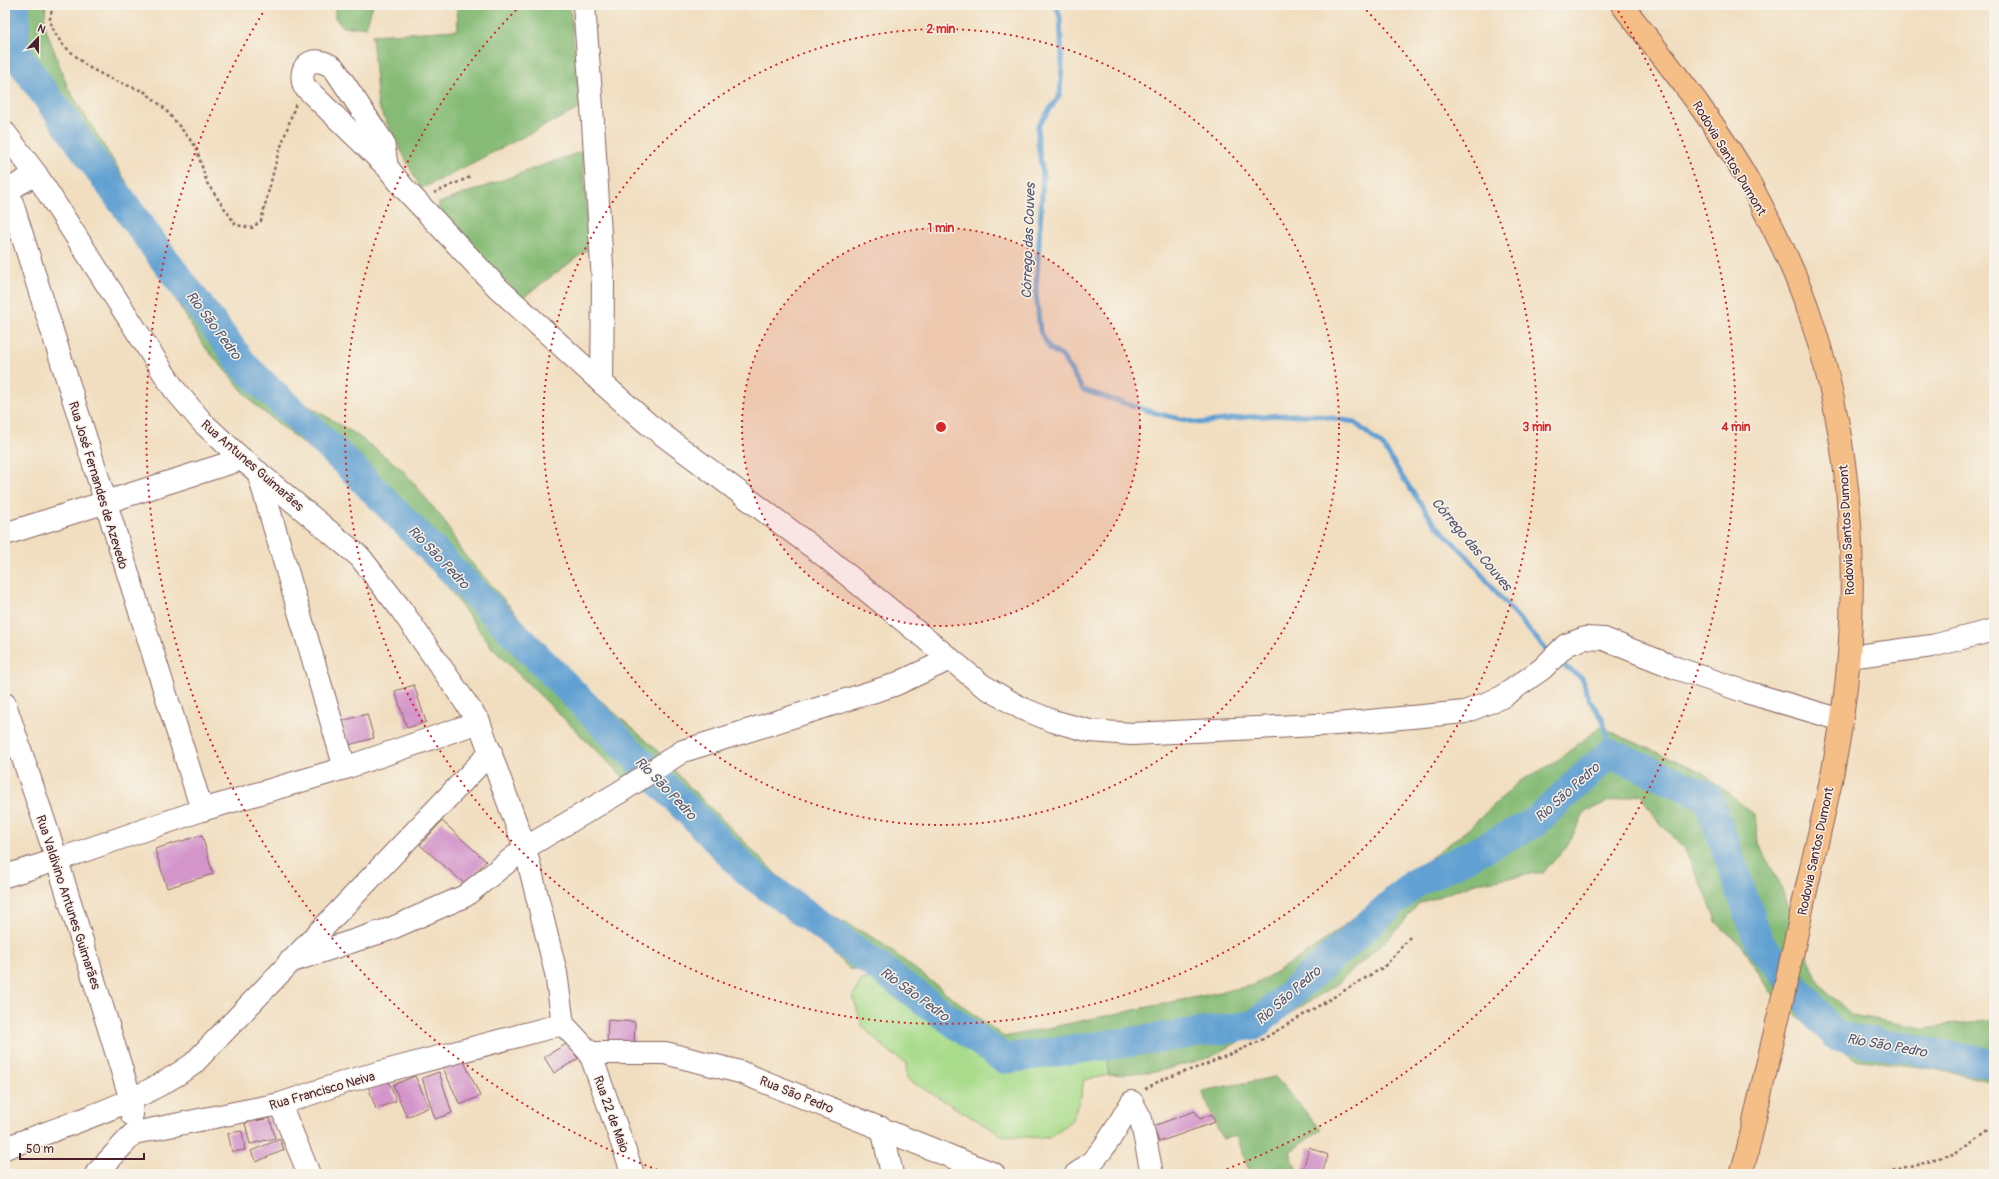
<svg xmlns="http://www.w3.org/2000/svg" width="1999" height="1179" viewBox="0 0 1999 1179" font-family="Pangolin,sans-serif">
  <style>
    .green { fill: #a8db8a; stroke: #797d5a }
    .forest { fill: #86bb76; stroke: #686d50 }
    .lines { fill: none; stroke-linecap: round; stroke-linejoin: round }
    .stream { stroke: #60a0d2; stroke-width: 5 }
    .river { stroke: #60a0d2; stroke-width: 30 }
    .building { fill: #d395ca }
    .minor-casing { stroke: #84625f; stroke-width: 24 }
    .highway-casing { stroke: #84625f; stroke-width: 24 }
    .path { stroke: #84625f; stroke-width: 2.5; stroke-dasharray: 3 3; stroke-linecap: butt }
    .minor { stroke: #fff; stroke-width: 22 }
    .highway { stroke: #f6be87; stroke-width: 22 }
    .ring { fill: none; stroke: #d62828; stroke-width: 2; stroke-dasharray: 2 4 }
    .labels { text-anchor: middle; stroke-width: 3; stroke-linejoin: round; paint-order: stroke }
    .street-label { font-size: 13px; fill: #4a1f2b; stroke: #f7f3e8 }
    .water-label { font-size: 14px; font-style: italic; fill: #53536e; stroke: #f7f3e8 }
    .centre { fill: #d62828; stroke: #f7f3e8; stroke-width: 2 }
    .ring-label { font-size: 12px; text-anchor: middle; font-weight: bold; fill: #d62828; stroke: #f7f3e8; stroke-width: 3; stroke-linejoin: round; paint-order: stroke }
  </style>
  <rect width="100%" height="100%" fill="#f7f3e8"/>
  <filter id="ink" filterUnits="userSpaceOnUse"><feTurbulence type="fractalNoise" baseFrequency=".025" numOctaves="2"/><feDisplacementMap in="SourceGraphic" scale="8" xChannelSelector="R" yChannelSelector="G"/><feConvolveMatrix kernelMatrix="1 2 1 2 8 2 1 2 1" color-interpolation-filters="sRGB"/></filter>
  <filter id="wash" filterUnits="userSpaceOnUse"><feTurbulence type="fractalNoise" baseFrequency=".012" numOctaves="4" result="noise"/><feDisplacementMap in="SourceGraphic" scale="16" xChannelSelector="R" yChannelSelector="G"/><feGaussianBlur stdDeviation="0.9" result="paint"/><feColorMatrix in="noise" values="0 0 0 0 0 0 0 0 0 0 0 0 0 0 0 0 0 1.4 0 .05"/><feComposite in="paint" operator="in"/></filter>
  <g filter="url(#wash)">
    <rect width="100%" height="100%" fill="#f1dec0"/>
    <polygon class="green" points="888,974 1004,1059 1108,1045 1109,1075 1084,1080 1081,1096 1072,1120 1049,1138 1003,1136 907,1079 906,1063 887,1050 862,1026 853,996 861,980"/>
    <g class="forest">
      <polygon points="5,5 46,5 44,24 68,88 159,234 220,310 239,351 304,403 354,433 403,470 446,523 461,551 567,671 656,749 685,782 778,876 823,911 876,939 1004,1037 1254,985 1312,950 1467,830 1520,781 1554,763 1600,727 1702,772 1755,815 1758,841 1779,882 1819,984 1852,1015 1924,1028 1994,1019 1994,1082 1928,1068 1854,1059 1805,1023 1770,991 1743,947 1717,923 1705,892 1684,848 1654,817 1641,794 1607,802 1585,812 1566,848 1543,872 1476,883 1418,904 1395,932 1336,985 1294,1011 1211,1057 1159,1071 1109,1075 1107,1045 1004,1059 889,974 850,969 749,873 643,764 625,779 492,648 439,575 399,525 319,456 255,405 203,345 169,288 77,151 5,56"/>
      <polygon points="335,5 373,5 366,27 343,27 335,18"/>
      <polygon points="457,5 570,5 580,108 421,189 378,106 372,35 458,30"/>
      <polygon points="582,151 590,248 522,298 438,214 439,203"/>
      <polygon points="1275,1077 1321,1129 1290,1152 1298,1174 1250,1174 1237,1136 1222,1139 1202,1091"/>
    </g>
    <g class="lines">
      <g class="stream">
        <polyline points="1056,5 1060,17 1062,66 1060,95 1038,126 1038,143 1043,176 1036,293 1040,331 1050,349 1062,356 1083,390 1159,414 1199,423 1247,417 1285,415 1315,415 1354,422 1384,447 1403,478 1435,524 1469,558 1499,596 1550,654"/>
        <polyline points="1557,661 1582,678 1589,700 1603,719 1610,753"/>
      </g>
      <polyline class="river" points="15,5 14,51 160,254 246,368 356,472 749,873 1004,1059 1255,1025 1415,883 1534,823 1610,753 1707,796 1759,942 1835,1036 1994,1064"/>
    </g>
    <g id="blocks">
      <g class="building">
        <polygon points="414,685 426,722 407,728 395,691"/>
        <polygon points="367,714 374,738 349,745 342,721"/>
        <polygon points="442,821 486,861 465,884 420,845"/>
        <polygon points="202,835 213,874 167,888 155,849"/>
        <polygon points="608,1020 635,1022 634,1045 607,1044"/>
        <polygon points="568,1043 578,1059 554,1073 544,1057"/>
        <polygon points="463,1059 480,1096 460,1105 443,1068"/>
        <polygon points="439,1072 452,1113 435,1119 422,1078"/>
        <polygon points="415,1076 429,1107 407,1117 393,1085"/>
        <polygon points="388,1079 396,1101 376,1109 368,1086"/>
        <polygon points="1195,1111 1200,1119 1212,1114 1215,1122 1159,1142 1153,1126"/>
        <polygon points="270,1118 275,1138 250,1144 245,1123"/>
        <polygon points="242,1131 245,1150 232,1152 228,1133"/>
        <polygon points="280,1139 284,1150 256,1162 251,1151"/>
        <polygon points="1309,1147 1328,1155 1322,1174 1313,1174 1303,1170"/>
      </g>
    </g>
  </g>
  <g filter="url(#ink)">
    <use href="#blocks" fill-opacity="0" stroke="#84625f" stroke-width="1"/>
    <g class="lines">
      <defs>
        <g id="minor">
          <polyline points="584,5 592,107 603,282 602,383 647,423 827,558 982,685 1021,708 1053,721 1090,731 1132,734 1337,724 1465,712 1502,697 1542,669 1566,645 1585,638 1604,639 1676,668 1746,692 1842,720"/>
          <polyline points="5,133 36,174 174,389 203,423 242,459 360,557 400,608 479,722 525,848 556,973 563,1024 590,1053 633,1174"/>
          <path d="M387,167L383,142L334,68C315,54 297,63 304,86L387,167L403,187L498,288L602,383"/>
          <polyline points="36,174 8,190 202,810"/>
          <polyline points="258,472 345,768"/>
          <polyline points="5,534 242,459"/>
          <polyline points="1849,657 1932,646 1994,630"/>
          <polyline points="5,704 57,860 131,1100 132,1115"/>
          <polyline points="5,876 57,860 202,810 345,768 479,722"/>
          <polyline points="289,962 390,929 465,896 525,848 620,792 683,751 894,685 950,659"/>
          <polyline points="590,1053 665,1053 740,1072 994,1174"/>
          <polyline points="280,1104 309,1174"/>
          <polyline points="882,1128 892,1174"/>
          <path d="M5,1148C69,1124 137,1104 193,1064L491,752"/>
          <polyline points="96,1174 134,1133 280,1104 348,1081 563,1024"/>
          <path d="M1076,1174C1102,1159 1116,1127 1132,1102L1141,1119L1152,1174"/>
        </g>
        <path id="highway" d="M1622,5C1668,64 1716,122 1752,187C1775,231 1798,276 1813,324C1853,449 1861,588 1842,718C1834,777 1818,836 1805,895C1791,962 1776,1029 1760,1095C1754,1121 1749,1149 1741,1174"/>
      </defs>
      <use href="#minor" class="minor-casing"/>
      <use href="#highway" class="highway-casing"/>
      <g class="path">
        <polyline points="53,5 50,19 52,28 62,44 88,67 111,79 145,92 164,108 185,133 196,147 207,183 236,225 252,228 261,221 277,158 296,103"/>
        <polyline points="434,193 472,176"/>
        <polyline points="1145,1089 1163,1079 1205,1065 1258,1042 1384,967 1410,937"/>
        <polyline points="1881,1174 1953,1154 1969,1145 1994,1127"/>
      </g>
      <use href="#minor" class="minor"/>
      <use href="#highway" class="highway"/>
    </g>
  </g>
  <circle cx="941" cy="427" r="199" fill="#d62828" fill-opacity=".12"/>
  <g class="ring">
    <circle cx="941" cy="427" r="199"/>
    <circle cx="941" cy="427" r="398"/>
    <path d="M1362 6A596 596 0 1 1 520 6"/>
    <path d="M663 1172A795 795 0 0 1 267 6M1615 6A795 795 0 0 1 1219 1172"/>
  </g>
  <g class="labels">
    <g class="street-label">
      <text transform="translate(1730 158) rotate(59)" y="5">Rodovia Santos Dumont</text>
      <text transform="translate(253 465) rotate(41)" y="5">Rua Antunes Guimarães</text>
      <text transform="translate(99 485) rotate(73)" y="5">Rua José Fernandes de Azevedo</text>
      <text transform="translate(1846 530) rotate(-93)" y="5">Rodovia Santos Dumont</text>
      <text transform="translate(1815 851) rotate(-78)" y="5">Rodovia Santos Dumont</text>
      <text transform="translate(69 902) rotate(72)" y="5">Rua Valdivino Antunes Guimarães</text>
      <text transform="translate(322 1090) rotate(-16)" y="5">Rua Francisco Neiva</text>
      <text transform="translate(797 1094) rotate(22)" y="5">Rua São Pedro</text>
      <text transform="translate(612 1114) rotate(70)" y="5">Rua 22 de Maio</text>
    </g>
    <g class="water-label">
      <text transform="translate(1028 241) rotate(-88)" y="5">Córrego das Couves</text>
      <text transform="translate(214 325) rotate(53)" y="5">Rio São Pedro</text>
      <text transform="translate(1472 544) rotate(50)" y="5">Córrego das Couves</text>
      <text transform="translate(439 557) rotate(46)" y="5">Rio São Pedro</text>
      <text transform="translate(666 788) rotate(46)" y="5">Rio São Pedro</text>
      <text transform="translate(1567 792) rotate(-42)" y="5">Rio São Pedro</text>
      <text transform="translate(915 994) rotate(36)" y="5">Rio São Pedro</text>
      <text transform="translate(1288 995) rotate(-41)" y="5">Rio São Pedro</text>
      <text transform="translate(1887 1045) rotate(10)" y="5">Rio São Pedro</text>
    </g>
  </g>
  <circle cx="941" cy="427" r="6" class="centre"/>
  <g class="ring-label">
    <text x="941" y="33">2 min</text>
    <text x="941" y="232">1 min</text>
    <text x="1537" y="431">3 min</text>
    <text x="1736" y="431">4 min</text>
  </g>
  <rect width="1999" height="1179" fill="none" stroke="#f7f3e8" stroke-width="20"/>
  <g transform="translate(38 38) rotate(22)" stroke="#f7f3e8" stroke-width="3" paint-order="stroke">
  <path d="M0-3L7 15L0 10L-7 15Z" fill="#4a1f2b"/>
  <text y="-6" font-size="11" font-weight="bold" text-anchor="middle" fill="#4a1f2b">N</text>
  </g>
  <path d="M20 1153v6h124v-6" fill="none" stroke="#4a1f2b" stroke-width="2"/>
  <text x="26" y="1153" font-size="12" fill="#4a1f2b" stroke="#f7f3e8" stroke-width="3" paint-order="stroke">50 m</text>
</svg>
